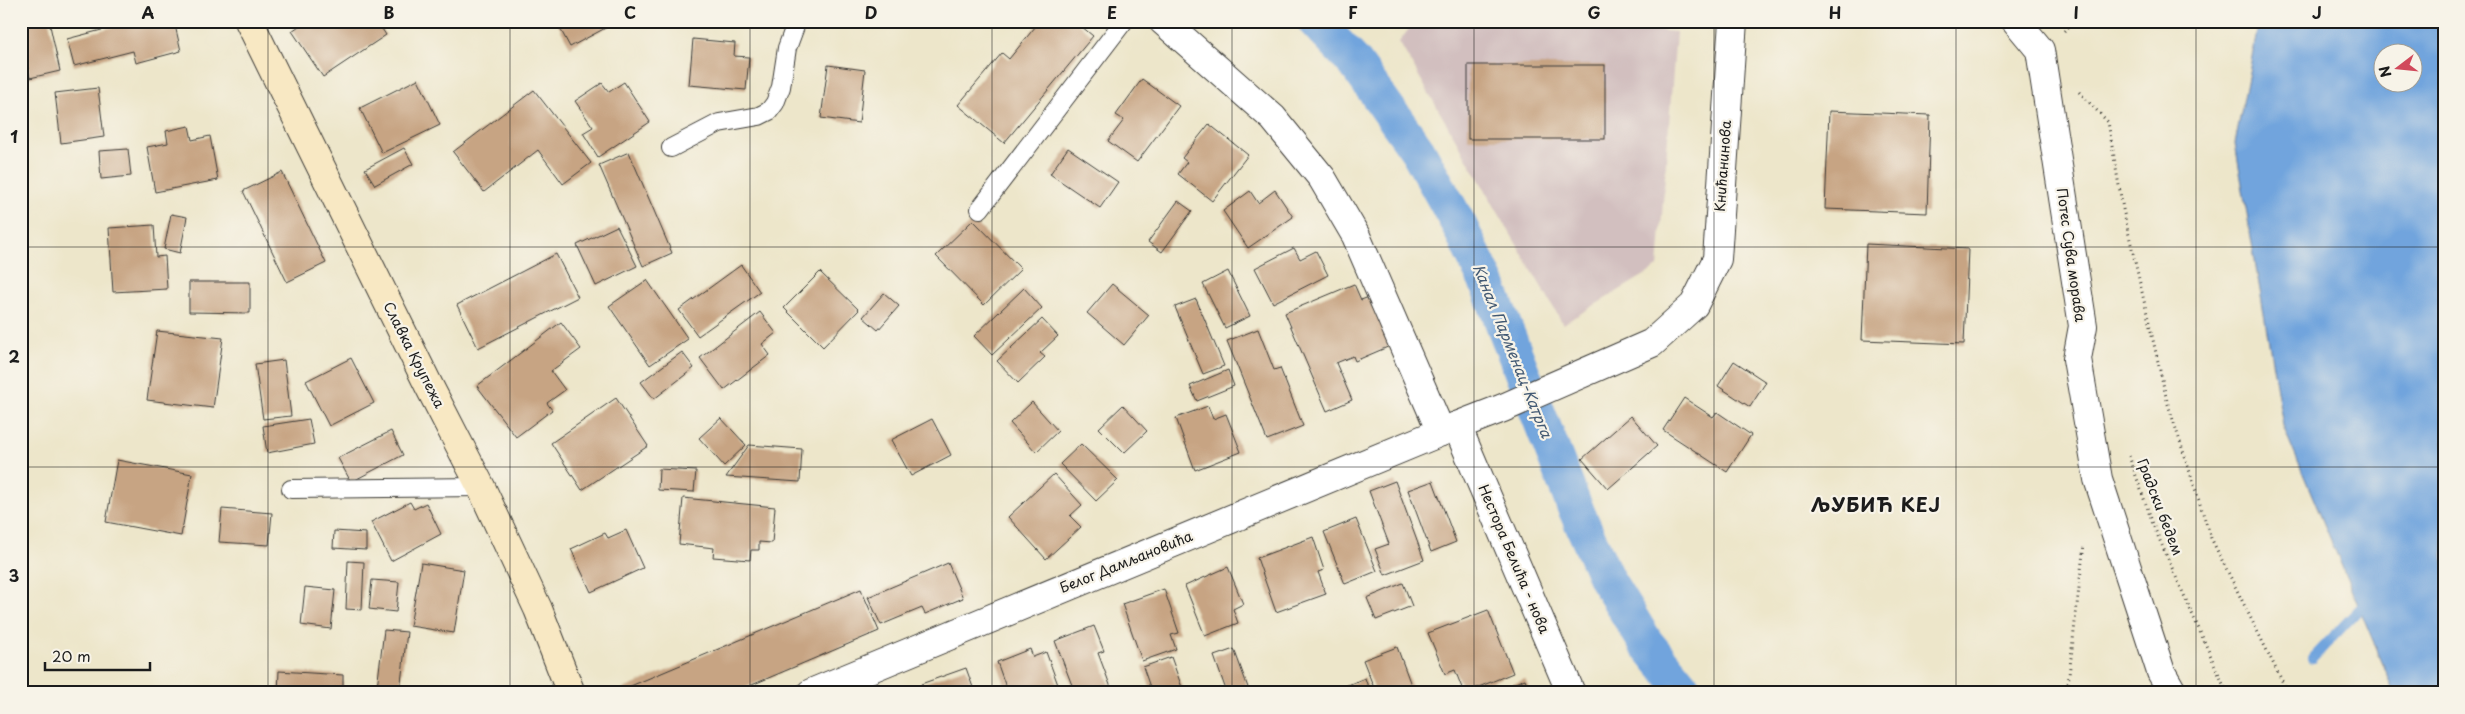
<svg xmlns="http://www.w3.org/2000/svg" width="2465" height="714" viewBox="0 0 2465 714" font-family="'Playpen Sans',sans-serif">
  <style>
    .industrial { fill: #d2bfbf }
    .water { fill: #71a4dd; stroke: #46607c; fill-rule: evenodd }
    .lines { fill: none; stroke-linecap: round; stroke-linejoin: round }
    .stream { stroke: #71a4dd; stroke-width: 10 }
    .canal { stroke: #71a4dd; stroke-width: 36 }
    .building { fill: #c7a483 }
    .lane-casing { stroke: #3b3a36; stroke-width: 20 }
    .street-casing { stroke: #3b3a36; stroke-width: 30 }
    .secondary-casing { stroke: #3b3a36; stroke-width: 30 }
    .path { stroke: #3b3a36; stroke-width: 3; stroke-dasharray: 1 4; stroke-linecap: butt }
    .lane { stroke: #fff; stroke-width: 18 }
    .street { stroke: #fff; stroke-width: 28 }
    .secondary { stroke: #f8e8c3; stroke-width: 28 }
    .grid { fill: none; stroke: #1c1c1c; stroke-width: 1; stroke-opacity: 0.55 }
    .labels { text-anchor: middle; stroke-width: 4.5; stroke-linejoin: round; paint-order: stroke }
    .street-label { font-size: 14px; fill: #1c1c1c; stroke: #f7f3e8 }
    .water-label { font-size: 15px; font-style: italic; fill: #425973; stroke: #f7f3e8 }
    .district-label { font-size: 19px; font-weight: bold; letter-spacing: 1px; fill: #1c1c1c; stroke: #f7f3e8 }
    .neatline { fill: none; stroke: #1c1c1c; stroke-width: 2 }
    .grid-label { font-size: 16px; text-anchor: middle; font-weight: bold; fill: #1c1c1c }
  </style>
  <rect width="100%" height="100%" fill="#f7f3e8"/>
  <filter id="ink" filterUnits="userSpaceOnUse"><feTurbulence type="fractalNoise" baseFrequency=".02" numOctaves="2"/><feDisplacementMap in="SourceGraphic" scale="10" xChannelSelector="R" yChannelSelector="G"/><feConvolveMatrix kernelMatrix="1 2 1 2 8 2 1 2 1" color-interpolation-filters="sRGB"/></filter>
  <filter id="wash" filterUnits="userSpaceOnUse"><feTurbulence type="fractalNoise" baseFrequency=".0096" numOctaves="4" result="noise"/><feDisplacementMap in="SourceGraphic" scale="20" xChannelSelector="R" yChannelSelector="G"/><feGaussianBlur stdDeviation="1.12" result="paint"/><feColorMatrix in="noise" values="0 0 0 0 0 0 0 0 0 0 0 0 0 0 0 0 0 1.4 0 .05"/><feComposite in="paint" operator="in"/></filter>
  <g filter="url(#wash)">
    <rect width="100%" height="100%" fill="#ede6ca"/>
    <polygon class="industrial" points="1415,21 1569,21 1676,32 1658,267 1563,324 1399,42"/>
    <path class="water" d="M2259,21H2444V693H2395L2283,426L2235,143ZM2382,52H2412V82H2382Z"/>
    <g class="lines">
      <polyline class="stream" points="2312,659 2368,600"/>
      <polyline class="canal" points="1315,21 1355,63 1418,151 1459,225 1488,285 1573,503 1606,578 1646,643 1687,693"/>
    </g>
    <g id="blocks">
      <g class="building">
        <polygon points="21,21 49,21 60,71 30,78 21,37"/>
        <polygon points="136,21 174,21 181,51 136,63 133,51 74,66 67,39"/>
        <polygon points="306,21 377,21 386,35 323,77 292,31"/>
        <polygon points="556,21 609,21 611,25 570,47"/>
        <polygon points="1040,21 1075,21 1093,36 1004,143 958,105 1002,53 1009,59"/>
        <polygon points="693,39 735,43 734,56 749,57 746,90 689,85"/>
        <polygon points="828,65 865,70 859,123 821,118"/>
        <rect x="1468" y="65" width="137" height="74"/>
        <polygon points="418,79 440,125 382,153 360,108"/>
        <polygon points="1142,79 1179,106 1137,162 1108,141 1124,120 1116,115"/>
        <polygon points="624,82 650,122 598,157 583,133 593,127 575,101 602,83 609,92"/>
        <polygon points="98,88 104,137 61,143 55,93"/>
        <polygon points="534,90 591,163 563,184 538,150 484,192 453,152"/>
        <polygon points="1829,111 1930,115 1927,213 1825,209"/>
        <polygon points="1209,124 1248,155 1212,201 1178,174 1187,162 1182,158"/>
        <polygon points="189,126 192,140 210,136 218,180 155,192 147,147 168,143 166,131"/>
        <polygon points="404,148 413,164 375,185 365,169"/>
        <polygon points="1068,148 1118,182 1100,208 1050,174"/>
        <polygon points="128,149 131,176 101,179 99,151"/>
        <polygon points="629,152 672,253 643,266 599,165"/>
        <polygon points="282,172 326,263 287,282 243,191"/>
        <polygon points="1275,190 1293,217 1248,248 1223,211 1250,191 1258,203"/>
        <polygon points="1178,201 1192,211 1162,252 1148,242"/>
        <polygon points="171,214 187,217 180,253 164,249"/>
        <polygon points="973,220 1021,269 984,305 936,256"/>
        <polygon points="154,225 156,257 165,256 167,289 113,292 109,228"/>
        <polygon points="617,226 637,266 596,286 577,245"/>
        <polygon points="1866,244 1968,249 1964,344 1862,340"/>
        <polygon points="1294,248 1300,259 1316,251 1328,275 1273,303 1255,268"/>
        <polygon points="556,254 578,297 478,348 457,305"/>
        <polygon points="741,265 760,292 698,336 679,310"/>
        <polygon points="1228,271 1250,316 1225,328 1203,284"/>
        <polygon points="820,272 859,310 823,347 784,308"/>
        <polygon points="647,280 688,339 650,365 609,306"/>
        <polygon points="189,282 250,282 250,313 189,312"/>
        <polygon points="1112,284 1149,315 1124,345 1087,313"/>
        <polygon points="1354,284 1361,300 1369,297 1390,346 1355,361 1353,356 1336,363 1352,400 1327,411 1285,313"/>
        <polygon points="1024,288 1042,308 992,355 974,336"/>
        <polygon points="884,293 899,306 878,330 863,317"/>
        <polygon points="1196,299 1224,366 1203,374 1175,307"/>
        <polygon points="760,312 776,333 762,344 770,355 724,390 700,358"/>
        <polygon points="1042,319 1058,336 1040,353 1045,357 1018,383 997,361"/>
        <polygon points="561,322 581,349 551,371 565,390 547,403 552,410 516,437 477,386"/>
        <polygon points="1258,329 1274,370 1280,368 1303,426 1267,440 1227,341"/>
        <polygon points="157,331 223,338 213,408 147,400"/>
        <polygon points="682,352 694,368 654,399 641,382"/>
        <polygon points="351,358 374,403 329,426 306,381"/>
        <polygon points="284,360 291,416 263,419 255,364"/>
        <polygon points="1734,361 1766,382 1750,407 1718,386"/>
        <polygon points="1228,370 1234,386 1197,401 1190,386"/>
        <polygon points="616,398 648,446 582,490 551,443"/>
        <polygon points="1684,398 1713,417 1717,412 1751,435 1727,472 1663,430"/>
        <polygon points="1032,402 1058,431 1036,452 1010,423"/>
        <polygon points="1123,405 1147,431 1124,453 1099,428"/>
        <polygon points="1208,406 1213,419 1226,414 1241,452 1195,470 1176,418"/>
        <polygon points="1631,416 1657,446 1608,489 1582,459"/>
        <polygon points="721,418 746,445 724,466 699,438"/>
        <polygon points="309,419 314,444 267,453 263,426"/>
        <polygon points="932,419 951,455 911,476 891,440"/>
        <polygon points="391,431 403,455 351,482 338,458"/>
        <polygon points="1081,444 1118,480 1096,501 1060,464"/>
        <polygon points="749,445 802,449 800,482 726,477"/>
        <polygon points="117,460 192,474 181,536 106,522"/>
        <polygon points="659,469 696,471 694,492 658,490"/>
        <polygon points="1054,474 1082,505 1070,516 1081,527 1046,559 1008,517"/>
        <polygon points="1395,481 1424,560 1385,575 1375,549 1389,544 1369,491"/>
        <polygon points="1433,481 1456,542 1431,552 1408,490"/>
        <polygon points="683,498 775,507 772,543 759,542 759,550 751,550 750,560 713,557 714,548 679,544"/>
        <polygon points="410,502 414,509 426,503 441,534 391,561 371,522"/>
        <polygon points="222,509 272,513 269,545 219,542"/>
        <polygon points="1356,519 1377,571 1345,584 1324,532"/>
        <polygon points="626,530 643,568 591,592 571,549 605,533 608,538"/>
        <polygon points="334,531 366,533 366,550 333,548"/>
        <polygon points="1313,537 1324,570 1318,572 1326,594 1276,612 1257,558"/>
        <polygon points="348,561 364,562 362,610 346,609"/>
        <polygon points="421,563 464,570 454,633 410,626"/>
        <polygon points="948,563 963,598 925,614 922,608 881,625 868,597"/>
        <polygon points="1228,567 1243,604 1233,609 1238,623 1205,636 1185,586"/>
        <polygon points="372,580 399,582 396,612 369,609"/>
        <polygon points="1403,583 1412,606 1376,620 1367,598"/>
        <polygon points="305,587 335,590 331,629 301,625"/>
        <polygon points="861,589 879,631 733,693 614,693"/>
        <polygon points="1164,589 1179,633 1171,635 1176,649 1142,661 1122,604"/>
        <polygon points="1488,610 1513,673 1464,693 1455,670 1445,674 1428,633"/>
        <polygon points="1094,626 1104,651 1098,653 1113,693 1075,693 1055,641"/>
        <polygon points="384,630 407,632 400,691 377,688"/>
        <polygon points="1397,647 1414,693 1376,693 1363,660"/>
        <polygon points="1030,649 1033,657 1046,652 1061,693 1008,693 997,662"/>
        <polygon points="1234,649 1250,693 1227,693 1214,656"/>
        <polygon points="1171,657 1184,693 1152,693 1143,667"/>
        <polygon points="966,668 975,693 924,693 921,684"/>
        <polygon points="279,671 343,675 343,693 278,693"/>
        <polygon points="1365,678 1370,693 1328,693"/>
        <polygon points="1525,679 1531,693 1491,693"/>
        <polygon points="1220,688 1221,693 1208,693 1208,692"/>
      </g>
    </g>
  </g>
  <g filter="url(#ink)">
    <use href="#blocks" fill-opacity="0" stroke="#3b3a36" stroke-width="1"/>
    <g class="lines">
      <defs>
        <g id="lane">
          <polyline points="671,148 719,123 759,116 769,111 775,103 781,87 787,48 797,21"/>
          <polyline points="980,209 1124,21"/>
          <polyline points="291,489 481,487"/>
        </g>
        <g id="street">
          <polyline points="1163,21 1273,118 1322,178 1356,236 1441,432"/>
          <polyline points="2016,21 2040,50 2083,326 2077,359 2098,479 2161,672 2173,693"/>
          <polyline points="1457,426 1571,693"/>
          <polyline points="811,693 1441,432 1503,408 1652,343 1694,305 1717,259 1733,21"/>
        </g>
        <polyline id="secondary" points="249,21 429,386 481,487 538,609 571,693"/>
      </defs>
      <use href="#lane" class="lane-casing"/>
      <use href="#street" class="street-casing"/>
      <use href="#secondary" class="secondary-casing"/>
      <g class="path">
        <polyline points="2064,31 2075,21"/>
        <polyline points="2079,92 2108,122 2123,209 2167,401 2211,538 2288,693"/>
        <polyline points="2129,456 2154,527 2227,693"/>
        <polyline points="2067,693 2084,544"/>
      </g>
      <use href="#lane" class="lane"/>
      <use href="#street" class="street"/>
      <use href="#secondary" class="secondary"/>
    </g>
  </g>
  <path class="grid" d="M268,21V693M510,21V693M750,21V693M992,21V693M1232,21V693M1474,21V693M1714,21V693M1956,21V693M2196,21V693M21,247H2444M21,467H2444"/>
  <g class="labels">
    <g class="street-label">
      <text transform="translate(1723 166) rotate(-86)" y="5">Книћанинова</text>
      <text transform="translate(2071 255) rotate(82)" y="5">Потес Сува морава</text>
      <text transform="translate(414 355) rotate(63)" y="5">Славка Крупежа</text>
      <text transform="translate(2160 507) rotate(69)" y="5">Градски бедем</text>
      <text transform="translate(1514 559) rotate(67)" y="5">Нестора Белића - нова</text>
      <text transform="translate(1126 562) rotate(-22)" y="5">Белог Дамљановића</text>
    </g>
    <g class="water-label">
      <text transform="translate(1512 351) rotate(68)" y="5">Канал Парменац-Катрга</text>
    </g>
    <g class="district-label">
      <text x="1876" y="512">ЉУБИЋ КЕЈ</text>
    </g>
  </g>
  <rect width="2465" height="714" fill="none" stroke="#f7f3e8" stroke-width="55"/>
  <g transform="translate(2398 68) rotate(254)"><circle r="24" fill="#f7f3e8" stroke="#9f9d96"/>
  <path d="M0-4L9 19L0 12L-9 19Z" fill="#d1495b"/>
  <text y="-8" font-size="14" font-weight="bold" text-anchor="middle" fill="#1c1c1c">N</text>
  </g>
  <path d="M45 662v8h105v-8" fill="none" stroke="#1c1c1c" stroke-width="2.5"/>
  <text x="52" y="662" font-size="15" fill="#1c1c1c" stroke="#f7f3e8" stroke-width="4" paint-order="stroke">20 m</text>
  <rect x="28" y="28" width="2410" height="658" class="neatline"/>
  <g class="grid-label">
    <text x="148" y="19">A</text>
    <text x="389" y="19">B</text>
    <text x="630" y="19">C</text>
    <text x="871" y="19">D</text>
    <text x="1112" y="19">E</text>
    <text x="1353" y="19">F</text>
    <text x="1594" y="19">G</text>
    <text x="1835" y="19">H</text>
    <text x="2076" y="19">I</text>
    <text x="2317" y="19">J</text>
    <text x="14" y="143">1</text>
    <text x="14" y="363">2</text>
    <text x="14" y="582">3</text>
  </g>
</svg>
